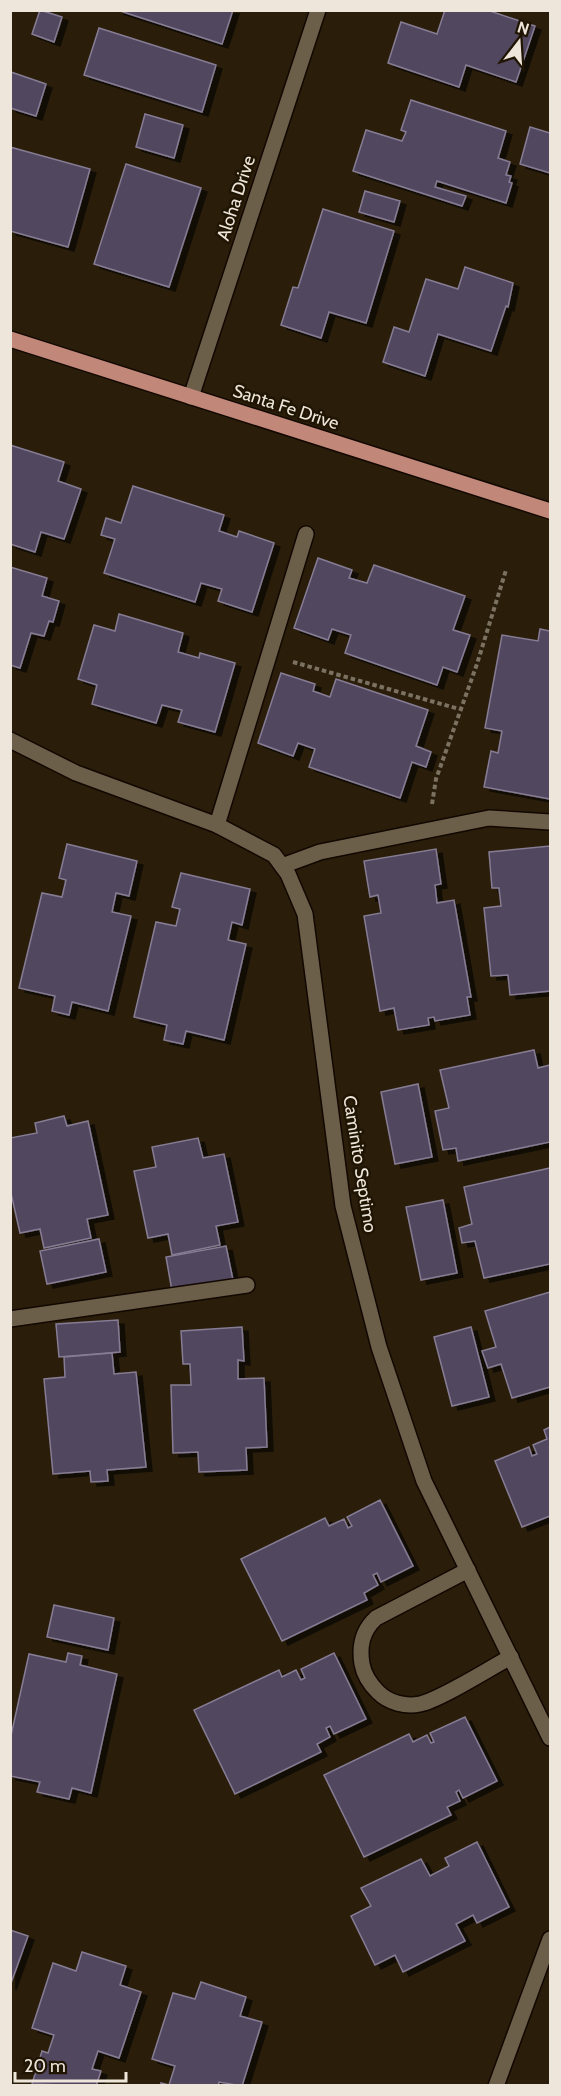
<svg xmlns="http://www.w3.org/2000/svg" width="561" height="2096" viewBox="0 0 561 2096" font-family="Cabin,sans-serif">
  <style>
    .building { fill: #51465f; stroke: #867d94; stroke-width: 1.5; filter: url(#shadow) }
    .lines { fill: none; stroke-linecap: round; stroke-linejoin: round }
    .minor-casing { stroke: #120800; stroke-width: 18 }
    .major-casing { stroke: #120800; stroke-width: 18 }
    .path { stroke: #7c7261; stroke-width: 4; stroke-dasharray: 4.5 3; stroke-linecap: butt }
    .minor { stroke: #6c5f4a; stroke-width: 15 }
    .major { stroke: #c18778; stroke-width: 15 }
    .labels { text-anchor: middle; stroke-width: 5; stroke-linejoin: round; paint-order: stroke }
    .street-label { font-size: 18px; fill: #eee6da; stroke: #201503 }
  </style>
  <defs>
    <filter id="shadow"><feDropShadow dx="6" dy="4" stdDeviation="0" flood-color="#0009"/></filter>
  </defs>
  <rect width="100%" height="100%" fill="#2a1e0b"/>
  <g class="building">
    <polygon points="40,10 62,17 54,42 32,34"/>
    <polygon points="117,10 233,10 222,44"/>
    <polygon points="445,10 487,10 535,26 516,82 466,65 459,87 388,63 401,22 437,34"/>
    <polygon points="99,28 216,65 202,112 84,75"/>
    <polygon points="11,72 46,84 36,116 10,108"/>
    <polygon points="411,100 506,131 498,158 510,162 506,175 511,176 509,182 512,183 506,203 437,181 435,187 466,196 462,206 353,171 366,130 402,141 406,132 401,130"/>
    <polygon points="145,114 183,125 174,158 136,147"/>
    <polygon points="530,127 550,133 550,173 520,164"/>
    <polygon points="10,147 90,169 68,247 10,231"/>
    <polygon points="126,164 201,188 169,287 94,264"/>
    <polygon points="365,191 400,201 394,222 359,212"/>
    <polygon points="323,209 394,231 366,323 329,312 321,338 281,325 293,287 298,288"/>
    <polygon points="465,267 513,283 508,307 506,306 491,351 438,334 425,376 383,362 394,327 409,332 426,279 458,289"/>
    <polygon points="10,445 64,462 58,481 81,489 64,539 41,532 35,552 10,544"/>
    <polygon points="133,486 224,515 219,531 237,537 239,531 274,543 252,612 218,601 222,589 201,583 195,602 104,573 115,539 101,535 106,518 121,523"/>
    <polygon points="318,558 352,570 349,578 367,583 374,565 465,596 453,630 470,635 457,672 443,667 437,685 345,653 351,635 332,629 328,640 294,628"/>
    <polygon points="10,567 47,578 42,596 59,601 53,622 49,621 44,636 31,633 20,668 10,665"/>
    <polygon points="119,614 183,633 178,652 199,658 200,653 235,663 215,732 178,722 182,710 162,705 156,723 92,704 97,685 78,679 94,625 115,631"/>
    <polygon points="540,629 550,631 550,799 484,787 491,751 498,753 502,731 485,728 502,635 538,641"/>
    <polygon points="281,673 315,684 313,691 330,697 336,679 428,710 416,746 431,752 426,767 412,762 400,798 309,767 315,749 298,743 293,756 258,743"/>
    <polygon points="67,844 137,861 129,896 116,893 112,912 131,916 108,1011 72,1002 69,1015 52,1011 55,996 19,988 42,893 62,897 66,880 59,878"/>
    <polygon points="550,846 550,991 510,995 508,975 491,976 484,908 501,906 499,888 492,888 489,852"/>
    <polygon points="436,849 441,884 435,885 437,903 454,900 471,997 467,997 470,1015 435,1021 434,1017 428,1018 429,1025 398,1030 394,1008 380,1011 364,916 381,913 378,895 370,897 364,861"/>
    <polygon points="181,873 250,889 242,925 232,922 228,940 246,944 224,1040 186,1031 183,1044 164,1040 167,1025 134,1017 156,922 176,926 180,909 172,907"/>
    <polygon points="534,1050 538,1068 550,1065 550,1142 458,1161 456,1148 443,1150 435,1111 449,1108 440,1070"/>
    <polygon points="418,1084 432,1157 395,1164 381,1092"/>
    <polygon points="64,1116 67,1126 88,1121 108,1215 87,1219 91,1238 44,1248 40,1229 20,1233 10,1189 10,1138 37,1133 35,1123"/>
    <polygon points="198,1138 203,1158 224,1154 238,1222 216,1226 220,1245 172,1255 168,1234 148,1238 134,1171 156,1167 152,1147"/>
    <polygon points="550,1168 550,1264 484,1278 475,1241 462,1243 459,1228 472,1224 464,1187"/>
    <polygon points="443,1200 457,1273 421,1280 406,1207"/>
    <polygon points="99,1239 106,1272 47,1284 40,1251"/>
    <polygon points="226,1246 233,1280 172,1291 166,1257"/>
    <polygon points="550,1292 550,1387 512,1398 501,1364 488,1368 482,1351 496,1347 485,1311"/>
    <polygon points="118,1320 120,1352 59,1357 56,1324"/>
    <polygon points="242,1327 244,1361 238,1360 238,1379 264,1378 267,1447 246,1448 247,1470 199,1472 198,1452 173,1453 171,1385 191,1385 190,1364 183,1364 181,1331"/>
    <polygon points="471,1327 489,1397 452,1406 434,1337"/>
    <polygon points="112,1353 114,1374 136,1372 146,1467 107,1470 108,1481 91,1482 90,1471 53,1474 44,1379 65,1377 64,1357"/>
    <polygon points="550,1427 550,1516 522,1527 495,1461 529,1447 532,1456 537,1454 533,1445 547,1439 544,1430"/>
    <polygon points="380,1500 413,1566 381,1582 377,1573 373,1575 378,1585 364,1593 367,1600 282,1641 241,1559 325,1518 329,1526 344,1519 348,1528 352,1526 347,1517"/>
    <polygon points="54,1605 114,1618 108,1650 47,1637"/>
    <polygon points="68,1653 82,1656 80,1665 117,1674 91,1793 72,1788 69,1799 37,1792 40,1782 10,1776 10,1740 29,1654 66,1662"/>
    <polygon points="334,1653 366,1719 334,1734 330,1726 326,1728 330,1737 317,1744 321,1752 235,1794 194,1710 279,1670 282,1677 296,1670 301,1680 305,1678 301,1669"/>
    <polygon points="465,1717 497,1781 463,1798 459,1790 456,1792 460,1801 447,1807 451,1815 364,1857 324,1775 409,1734 413,1742 427,1735 431,1743 434,1742 430,1733"/>
    <polygon points="477,1842 509,1907 477,1923 473,1915 456,1924 465,1941 403,1972 395,1955 375,1965 351,1916 371,1906 361,1888 421,1859 430,1876 449,1866 445,1858"/>
    <polygon points="10,1930 28,1936 10,1986"/>
    <polygon points="82,1952 126,1966 120,1985 141,1992 119,2058 98,2051 92,2069 101,2071 96,2086 32,2084 42,2051 48,2053 54,2035 32,2028 53,1963 76,1971"/>
    <polygon points="201,1982 246,1997 240,2016 262,2022 242,2086 219,2082 218,2086 161,2086 161,2083 169,2085 175,2066 152,2059 173,1993 195,1999"/>
  </g>
  <g class="lines">
    <defs>
      <g id="minor">
        <polyline points="191,397 318,10"/>
        <polyline points="10,740 76,773 217,825 274,855 288,874 305,914 343,1206 379,1347 424,1481 550,1738"/>
        <polyline points="217,825 306,534"/>
        <polyline points="282,866 320,852 489,818 550,822"/>
        <polyline points="10,1319 247,1285"/>
        <path d="M468,1570L376,1618C362,1631 359,1646 362,1664C364,1675 370,1684 378,1692C389,1703 406,1707 420,1704C440,1700 490,1668 511,1657"/>
        <polyline points="496,2086 550,1939"/>
      </g>
      <polyline id="major" points="10,339 550,511"/>
    </defs>
    <use href="#minor" class="minor-casing"/>
    <use href="#major" class="major-casing"/>
    <g class="path">
      <polyline points="293,662 459,709"/>
      <polyline points="432,804 436,779 477,664 506,570"/>
    </g>
    <use href="#minor" class="minor"/>
    <use href="#major" class="major"/>
  </g>
  <g class="labels">
    <g class="street-label">
      <text transform="translate(236 198) rotate(-72)" y="6">Aloha Drive</text>
      <text transform="translate(286 407) rotate(18)" y="6">Santa Fe Drive</text>
      <text transform="translate(360 1164) rotate(81)" y="6">Caminito Septimo</text>
    </g>
  </g>
  <rect width="561" height="2096" fill="none" stroke="#eee6da" stroke-width="24"/>
  <g transform="translate(519 42) rotate(17)" stroke="#201503" stroke-width="4.5" paint-order="stroke">
  <path d="M0-4.5L10 22L0 15L-10 22Z" fill="#eee6da"/>
  <text y="-9" font-size="16" font-weight="bold" text-anchor="middle" fill="#eee6da">N</text>
  </g>
  <path d="M15 2072v9h111v-9" fill="none" stroke="#eee6da" stroke-width="3"/>
  <text x="24" y="2072" font-size="18" fill="#eee6da" stroke="#201503" stroke-width="4.5" paint-order="stroke">20 m</text>
</svg>
